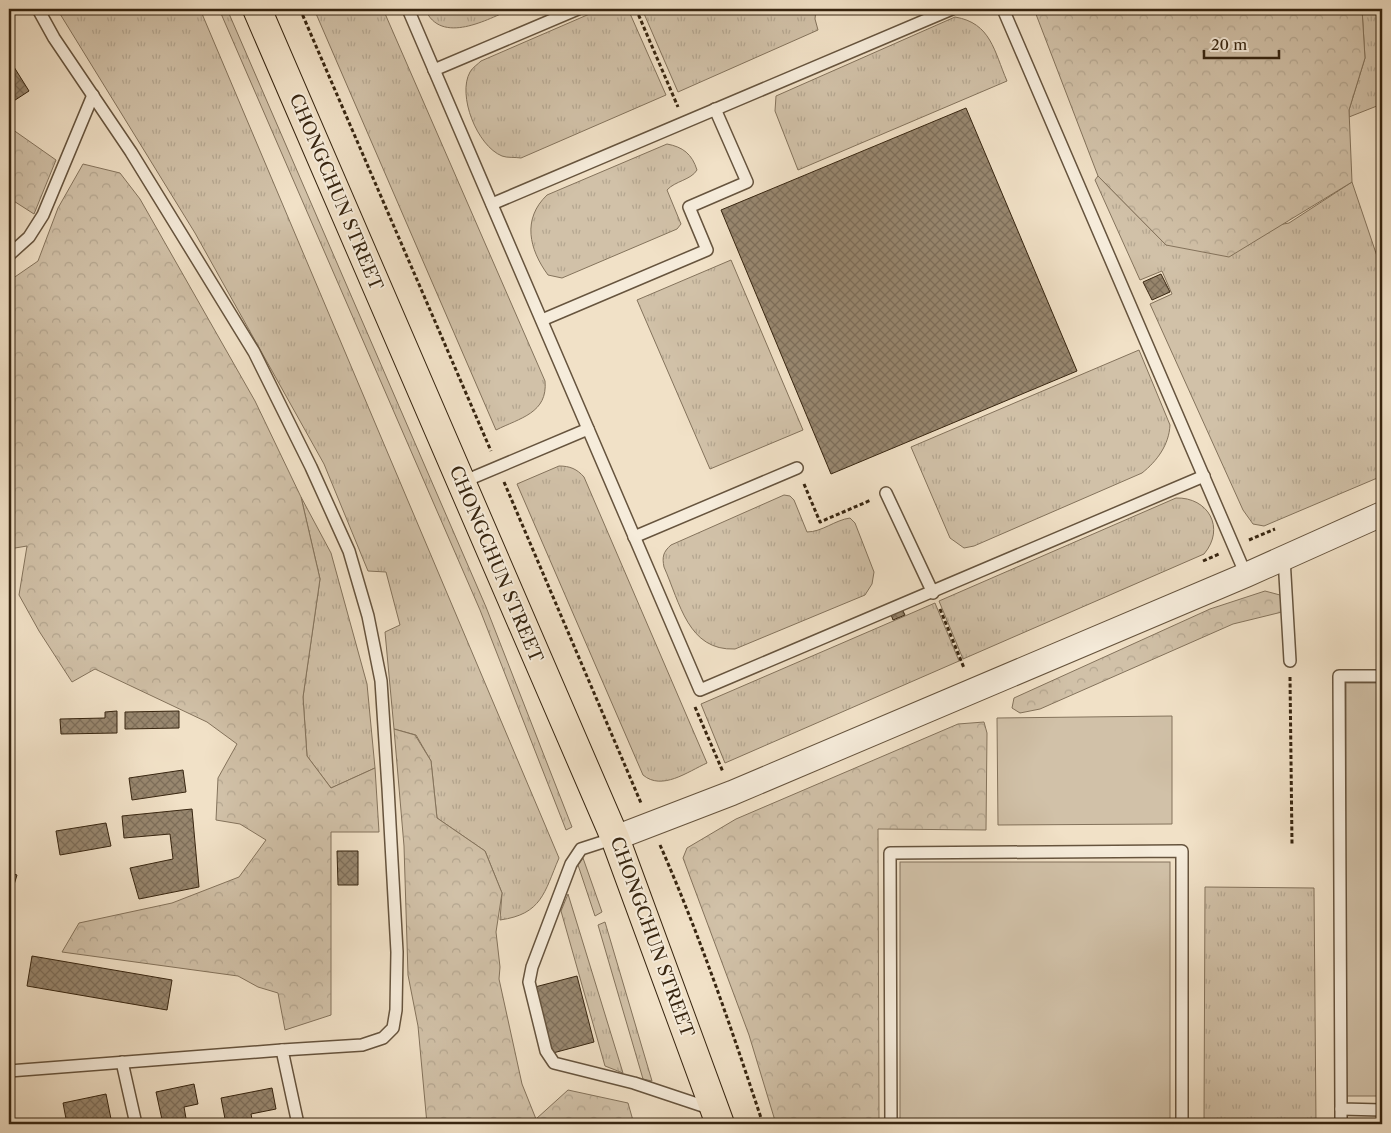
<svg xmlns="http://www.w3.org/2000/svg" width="1391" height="1133" viewBox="0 0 1391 1133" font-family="'Libre Caslon Text',serif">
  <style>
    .grass { fill: url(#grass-tufts); stroke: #84735c }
    .forest { fill: url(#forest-crowns); stroke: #84735c }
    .garden { fill: #d1c1a8; stroke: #84735c }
    .building { fill: url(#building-cross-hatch); stroke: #372510 }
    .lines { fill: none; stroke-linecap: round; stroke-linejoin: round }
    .lane-casing { stroke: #66543e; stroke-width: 14 }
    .street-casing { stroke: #66543e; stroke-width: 26 }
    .primary-casing { stroke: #372510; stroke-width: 30 }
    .path { stroke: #372510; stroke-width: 3; stroke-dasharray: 4 2.5; stroke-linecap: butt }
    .lane { stroke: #f6ecdb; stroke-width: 11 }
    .street { stroke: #f6ecdb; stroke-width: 24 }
    .primary { stroke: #f1e1c7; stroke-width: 28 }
    .labels { text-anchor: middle; stroke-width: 4; stroke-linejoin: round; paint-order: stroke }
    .street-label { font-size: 18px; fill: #372510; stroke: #f6ecdb }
  </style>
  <defs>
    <pattern id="grass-tufts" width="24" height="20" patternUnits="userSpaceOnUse" patternTransform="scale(1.25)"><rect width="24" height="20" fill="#d1c1a8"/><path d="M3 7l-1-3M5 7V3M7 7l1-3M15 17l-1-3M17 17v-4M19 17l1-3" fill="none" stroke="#b4a690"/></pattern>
    <pattern id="forest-crowns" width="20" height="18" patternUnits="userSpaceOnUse" patternTransform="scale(1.25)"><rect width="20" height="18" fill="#d1c1a8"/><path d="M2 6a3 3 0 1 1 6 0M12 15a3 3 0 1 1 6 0" fill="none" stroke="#b4a690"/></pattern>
    <pattern id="building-cross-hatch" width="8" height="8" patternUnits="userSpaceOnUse" patternTransform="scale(1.25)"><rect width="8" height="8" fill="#98876f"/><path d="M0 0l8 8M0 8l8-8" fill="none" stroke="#7d6e5a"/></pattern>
  </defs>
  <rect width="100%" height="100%" fill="#f1e1c7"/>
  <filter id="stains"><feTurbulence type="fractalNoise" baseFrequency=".004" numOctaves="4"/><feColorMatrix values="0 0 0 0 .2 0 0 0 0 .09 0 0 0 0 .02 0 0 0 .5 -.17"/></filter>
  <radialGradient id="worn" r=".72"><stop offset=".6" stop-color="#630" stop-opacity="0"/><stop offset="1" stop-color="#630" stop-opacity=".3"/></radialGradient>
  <g class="grass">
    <path d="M57,9H200L559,858C544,893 542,914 500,920L502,893L485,851L437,818L431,761L416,735L394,729L385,632L400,625L386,572L368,571L324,464L195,233Z"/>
    <polygon points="219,9 227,9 486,607 572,827 566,830 480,610"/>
    <path d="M314,9H383L545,381C548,413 520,418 496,430Z"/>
    <path d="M425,9H512C488,19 441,46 425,9Z"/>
    <path d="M601,9H628L666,95L521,158C515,157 507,158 502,156C477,146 457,95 470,72C472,68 478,64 481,61Z"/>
    <polygon points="642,9 816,9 815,19 818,30 678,92"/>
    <polygon points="1362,9 1382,9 1382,104 1349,117 1349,110 1365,58"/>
    <path d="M955,17C991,23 994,51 1007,81L798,170L775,111L776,96Z"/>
    <path d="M667,144C683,147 692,154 697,170C691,180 675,181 667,190L681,224L677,229L562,278L548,275C529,249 522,219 547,195Z"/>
    <polygon points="1098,176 1166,245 1289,223 1352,182 1382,271 1382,476 1264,526 1253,524 1243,510 1150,304 1172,294 1162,271 1140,280 1095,180"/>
    <polygon points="731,260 803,430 710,469 637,300"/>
    <path d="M1139,350L1170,425C1169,445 1157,461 1142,473L974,546L964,548L950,538L911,447Z"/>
    <path d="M559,466C570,466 577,469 584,477L707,763C687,772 662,791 643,775L517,484Z"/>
    <path d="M784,495L790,496L794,500L807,532C822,532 835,520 850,518L855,523L874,572L872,584L865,595L735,649C688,651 680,603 664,567C662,557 663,552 671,545Z"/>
    <polygon points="301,497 331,553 367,684 375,768 331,788 307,756 303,697 320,579"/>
    <path d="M1176,498C1208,497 1226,528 1204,554L963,659L939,601Z"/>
    <polygon points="935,603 959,661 725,763 701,704"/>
    <polygon points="583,858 602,912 595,916 578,865"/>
    <polygon points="1205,887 1314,888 1316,1124 1204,1124"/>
    <polygon points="568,894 623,1073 605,1066 561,911"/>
    <polygon points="605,922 652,1081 643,1079 598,925"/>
  </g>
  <g class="forest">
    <polygon points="1034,9 1362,9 1365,58 1349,110 1352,182 1229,257 1166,245 1098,176"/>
    <polygon points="9,127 56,160 34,214 9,198"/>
    <polygon points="83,164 120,173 140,199 255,401 301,497 320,579 303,697 307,756 331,788 375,768 379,832 331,832 331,1015 285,1030 278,993 258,987 238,976 62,952 79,923 172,903 239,877 266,840 240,824 216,820 218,778 237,744 207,722 95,669 72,682 39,631 19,595 27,546 9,549 9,281 38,261 58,208"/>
    <polygon points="1265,591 1280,595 1282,612 1233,624 1040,709 1020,713 1012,708 1014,698 1210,609"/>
    <polygon points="984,722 987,733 986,830 878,829 879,1124 776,1124 749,1035 683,858 687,848 736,819 958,724"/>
    <polygon points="394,729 415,735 431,761 437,818 485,851 502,893 496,932 500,967 499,979 522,1084 536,1119 568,1090 628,1103 634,1124 427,1124 418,1026 408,975 404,846"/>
  </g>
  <g class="garden">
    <polygon points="1346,683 1382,683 1382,1096 1345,1096"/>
    <polygon points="1172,716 1172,824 998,825 997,718"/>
    <rect x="900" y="862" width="270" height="262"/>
  </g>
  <g class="building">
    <polygon points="9,59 29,91 9,104"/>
    <polygon points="966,108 1077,371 831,474 721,210"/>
    <polygon points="1161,274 1170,292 1152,300 1143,282"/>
    <polygon points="901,607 905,615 893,620 890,612"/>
    <polygon points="117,711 117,733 61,734 60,719 105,718 105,712"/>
    <polygon points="179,711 179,728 125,729 125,712"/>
    <polygon points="183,770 186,792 132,800 129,778"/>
    <polygon points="192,809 199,887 139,899 130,868 173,859 170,834 124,838 122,816"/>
    <polygon points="106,823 111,846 60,855 56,831"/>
    <polygon points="337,851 358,851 358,885 338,885"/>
    <polygon points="9,872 17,875 9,901"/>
    <polygon points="32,956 172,980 167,1010 27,986"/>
    <polygon points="577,976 594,1042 553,1053 535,987"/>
    <polygon points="194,1084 198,1104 184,1107 187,1124 163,1124 156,1092"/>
    <polygon points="272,1088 276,1109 251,1114 253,1124 226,1124 221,1098"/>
    <polygon points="106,1094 112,1124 67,1124 63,1103"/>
  </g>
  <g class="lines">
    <defs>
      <g id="lane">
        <polyline points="38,9 54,38 131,152 254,352 311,467 349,551 368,616 381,681 388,788 397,952 396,1010 393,1028 383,1038 362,1045 282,1050 298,1124"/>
        <polyline points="408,9 700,690 1204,476"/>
        <polyline points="1003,9 1246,575"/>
        <polyline points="434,70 578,9"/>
        <polyline points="492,204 952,9"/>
        <polyline points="9,255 29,237 43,215 93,95"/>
        <polyline points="542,320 707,250 689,207 747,182 715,109"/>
        <polyline points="460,483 588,429"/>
        <polyline points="886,493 933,593"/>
        <polyline points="634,537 797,468"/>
        <polyline points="1284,558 1290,661"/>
        <polyline points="1382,676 1339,676 1341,1109 1382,1110"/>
        <polyline points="615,838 581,849 571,864 532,967 529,982 546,1051 554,1063 634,1083 712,1109"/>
        <polyline points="122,1062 136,1124"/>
        <polyline points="9,1071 282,1050"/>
        <polyline points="1341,1109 1341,1124"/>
        <polyline points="891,1124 890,853 1182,851 1182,1124"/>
      </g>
      <polyline id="street" points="615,838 732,793 1246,575 1382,514"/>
      <polyline id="primary" points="257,9 615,838 720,1124"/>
    </defs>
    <use href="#lane" class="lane-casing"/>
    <use href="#street" class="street-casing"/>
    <use href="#primary" class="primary-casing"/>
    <g class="path">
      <polyline points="300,9 491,451"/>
      <polyline points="636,9 678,107"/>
      <polyline points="504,482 641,803"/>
      <polyline points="804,484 820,522 871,500"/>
      <polyline points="1249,540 1275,529"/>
      <polyline points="1203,561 1219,554"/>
      <polyline points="940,609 964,668"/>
      <polyline points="1290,677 1292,844"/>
      <polyline points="695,707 723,772"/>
      <path d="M660,845C700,936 732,1030 763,1124"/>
    </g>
    <use href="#lane" class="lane"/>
    <use href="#street" class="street"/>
    <use href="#primary" class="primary"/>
  </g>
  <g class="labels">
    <g class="street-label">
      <text transform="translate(336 192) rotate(67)" y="6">CHONGCHUN STREET</text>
      <text transform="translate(496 564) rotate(67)" y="6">CHONGCHUN STREET</text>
      <text transform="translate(652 937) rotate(70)" y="6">CHONGCHUN STREET</text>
    </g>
  </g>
  <rect width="1391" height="1133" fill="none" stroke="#f1e1c7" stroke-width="30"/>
  <rect x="10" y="10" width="1371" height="1113" fill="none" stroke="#372510" stroke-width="2.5"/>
  <rect x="15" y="15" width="1361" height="1103" fill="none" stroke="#372510"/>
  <path d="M1204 50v8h75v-8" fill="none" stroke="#372510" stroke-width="2.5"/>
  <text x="1211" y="50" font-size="15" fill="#372510" stroke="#f6ecdb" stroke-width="4" paint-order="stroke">20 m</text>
  <rect width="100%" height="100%" filter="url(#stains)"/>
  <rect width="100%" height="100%" fill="url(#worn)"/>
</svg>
